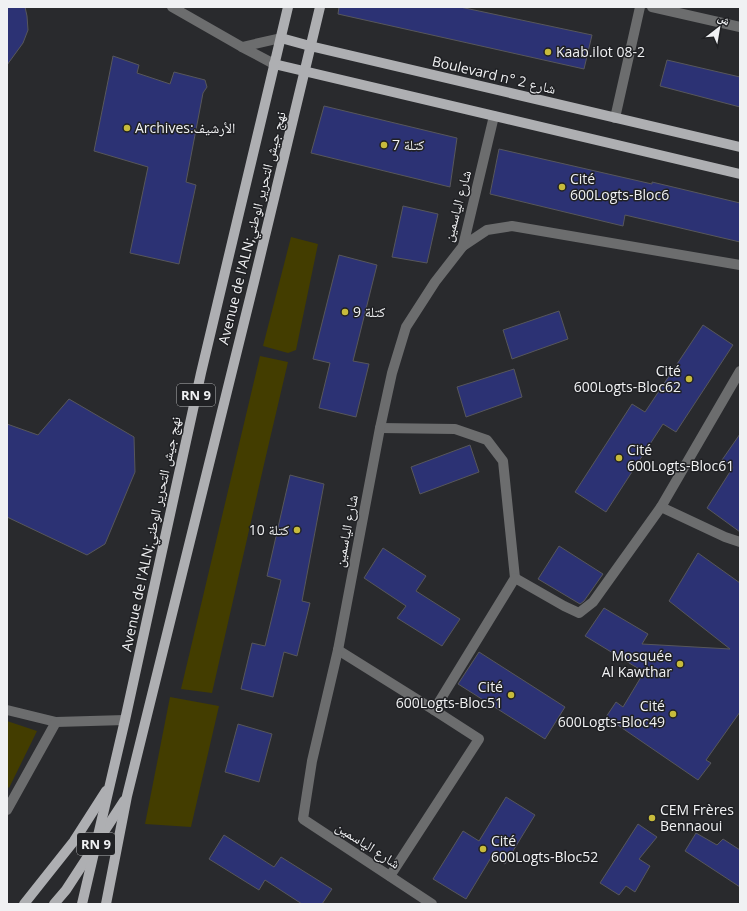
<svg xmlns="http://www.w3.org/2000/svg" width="747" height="911" viewBox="0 0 747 911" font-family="'Open Sans','Noto Naskh Arabic',sans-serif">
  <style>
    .green { fill: #433d00 }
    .building { fill: #2c3274; stroke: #57575b }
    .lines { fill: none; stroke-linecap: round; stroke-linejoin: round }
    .minor { stroke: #6c6d6e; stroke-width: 10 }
    .major { stroke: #aeafb2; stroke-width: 10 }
    .poi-dot { fill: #c7bb3c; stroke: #202124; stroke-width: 1.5 }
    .labels { text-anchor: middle; stroke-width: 3; stroke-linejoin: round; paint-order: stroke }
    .shield { fill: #202124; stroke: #b2b3b5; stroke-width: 1 }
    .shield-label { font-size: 13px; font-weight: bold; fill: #f0f1f3 }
    .poi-label { font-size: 14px; fill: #f0f1f3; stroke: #202124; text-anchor: start }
    .street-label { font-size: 14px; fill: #f0f1f3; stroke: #202124 }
  </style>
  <rect width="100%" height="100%" fill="#292a2d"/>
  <g class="green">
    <polygon points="291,237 318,244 296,350 288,353 263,346"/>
    <polygon points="260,356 288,362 265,460 212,693 181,689"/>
    <polygon points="170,697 219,706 191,827 145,824"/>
    <polygon points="7,721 37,731 9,788 7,786"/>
  </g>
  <g class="building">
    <polygon points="7,7 25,7 27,16 28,30 23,43 7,65"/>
    <polygon points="339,7 460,7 592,35 584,69 338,14"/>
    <polygon points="113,56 139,65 137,73 170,84 174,72 205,80 207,87 203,93 186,182 196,185 179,264 130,253 148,167 94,151"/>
    <polygon points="667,60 740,77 740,107 660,86"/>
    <polygon points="324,106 457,138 450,187 311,153"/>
    <polygon points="499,149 652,184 652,182 740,203 740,242 625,215 623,226 490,194"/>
    <polygon points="403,206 438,214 427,263 392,257"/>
    <polygon points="339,255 377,265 353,361 369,364 356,417 319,408 330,363 313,359"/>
    <polygon points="559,311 568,339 512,359 503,330"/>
    <polygon points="703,325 733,345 676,432 663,424 606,512 575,492 632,404 645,412"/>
    <polygon points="514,369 522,397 466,417 457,387"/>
    <polygon points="69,399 134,437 135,472 105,544 87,555 7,517 7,424 38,435"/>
    <polygon points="740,434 740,532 707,508 733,467 722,460"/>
    <polygon points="470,445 479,472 420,494 411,467"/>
    <polygon points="290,475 324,484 302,601 310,603 297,656 284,652 273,697 241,689 252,643 265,646 281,580 267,576"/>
    <polygon points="559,546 603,574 584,601 580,604 538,579"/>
    <polygon points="383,548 426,576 416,591 460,619 442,646 397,618 406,606 364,578"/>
    <polygon points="698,553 740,583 740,712 706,760 711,763 698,780 606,717 616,702 623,707 644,672 585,636 604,608 648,634 642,644 730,649 669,601"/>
    <polygon points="479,652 565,707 545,739 458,684"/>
    <polygon points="238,724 272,734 259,782 225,772"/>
    <polygon points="506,797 535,815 505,864 492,856 466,899 433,879 463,831 479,841"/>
    <polygon points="638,824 657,837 639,859 650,866 635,892 626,886 619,895 600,883"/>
    <polygon points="696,833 717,845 723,839 740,850 740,887 685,851"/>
    <polygon points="224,835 274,867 281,857 332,889 322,904 302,904 265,880 259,890 209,859"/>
  </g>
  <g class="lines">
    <g class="minor">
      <polyline points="172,7 242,47 274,64"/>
      <polyline points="652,7 740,27"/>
      <polyline points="242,47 281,38"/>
      <polyline points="615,118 640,7"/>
      <polyline points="463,246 487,230 512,226 740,265"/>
      <polyline points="380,428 455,429 487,440 503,461 515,578"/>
      <polyline points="661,507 725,537 740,542"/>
      <polyline points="338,650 434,710 515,578 564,606 579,613 593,602 661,507 740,371"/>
      <polyline points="7,710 56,722 125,720"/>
      <polyline points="7,810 56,722"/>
      <polyline points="390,876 479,739 434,710"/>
      <polyline points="432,904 303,819 312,761 338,650 380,428 392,373 406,327 435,282 463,246 494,116"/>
    </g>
    <g class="major">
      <polyline points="281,38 310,46 740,147"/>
      <polyline points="274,64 740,174"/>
      <polyline points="24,904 74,841 106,791"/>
      <polyline points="54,904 66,890 124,801"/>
      <polyline points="82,904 125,720 201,373 288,7"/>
      <polyline points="106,904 127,796 254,282 320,7"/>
    </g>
  </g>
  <g class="poi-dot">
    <circle cx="548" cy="52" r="4"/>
    <circle cx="127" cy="128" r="4"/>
    <circle cx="384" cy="145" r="4"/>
    <circle cx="562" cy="187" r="4"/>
    <circle cx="345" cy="312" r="4"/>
    <circle cx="689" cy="379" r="4"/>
    <circle cx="619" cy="458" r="4"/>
    <circle cx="297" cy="530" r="4"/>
    <circle cx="680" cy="664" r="4"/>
    <circle cx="511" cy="695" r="4"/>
    <circle cx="673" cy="714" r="4"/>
    <circle cx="652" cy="818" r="4"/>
    <circle cx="483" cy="849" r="4"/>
  </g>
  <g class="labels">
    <g class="shield">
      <rect x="177" y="384" width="38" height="22" rx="3"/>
      <rect x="77" y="833" width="38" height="22" rx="3"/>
    </g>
    <g class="shield-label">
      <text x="196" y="400">RN 9</text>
      <text x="96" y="849">RN 9</text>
    </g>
    <g class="poi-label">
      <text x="556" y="57">Kaab.ilot 08-2</text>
      <text x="135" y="133">Archives:الأرشيف</text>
      <text x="392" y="150">كتلة 7</text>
      <text x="570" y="184">Cité<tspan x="570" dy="16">600Logts-Bloc6</tspan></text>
      <text x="353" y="317">كتلة 9</text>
      <text x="681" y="376" text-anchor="end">Cité<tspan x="681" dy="16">600Logts-Bloc62</tspan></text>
      <text x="627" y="455">Cité<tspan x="627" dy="16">600Logts-Bloc61</tspan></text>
      <text x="289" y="535" text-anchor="end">كتلة 10</text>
      <text x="672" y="661" text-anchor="end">Mosquée<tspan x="672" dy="16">Al Kawthar</tspan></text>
      <text x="503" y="692" text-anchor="end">Cité<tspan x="503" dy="16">600Logts-Bloc51</tspan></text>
      <text x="665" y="711" text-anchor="end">Cité<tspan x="665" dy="16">600Logts-Bloc49</tspan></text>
      <text x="660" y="815">CEM Frères<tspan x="660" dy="16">Bennaoui</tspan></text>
      <text x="491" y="846">Cité<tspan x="491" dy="16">600Logts-Bloc52</tspan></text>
    </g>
    <g class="street-label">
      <text transform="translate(494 75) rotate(13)" y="5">Boulevard n° شارع 2</text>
      <text transform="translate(457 206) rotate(-75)" y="5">شارع الياسمين</text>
      <text transform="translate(252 228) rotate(-76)" y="5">Avenue de l'ALN;نهج جيش التحرير الوطني</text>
      <text transform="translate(346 531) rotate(-79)" y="5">شارع الياسمين</text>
      <text transform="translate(151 534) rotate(-78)" y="5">Avenue de l'ALN;نهج جيش التحرير الوطني</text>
      <text transform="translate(368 845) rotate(33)" y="5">شارع الياسمين</text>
    </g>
  </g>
  <rect width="747" height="911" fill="none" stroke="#f0f1f3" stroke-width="16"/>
  <g transform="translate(719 28) rotate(31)" stroke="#202124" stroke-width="3" paint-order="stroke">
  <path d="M0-3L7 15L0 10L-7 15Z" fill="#f0f1f3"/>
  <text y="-6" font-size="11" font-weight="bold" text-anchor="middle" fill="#f0f1f3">ش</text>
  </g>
</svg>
